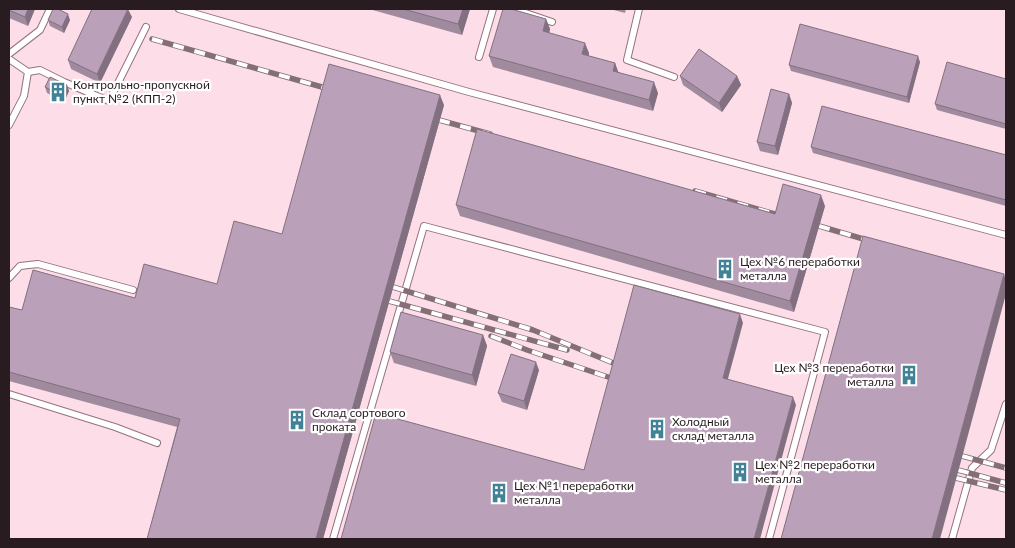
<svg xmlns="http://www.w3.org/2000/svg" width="1015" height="548" viewBox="0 0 1015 548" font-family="Lato,sans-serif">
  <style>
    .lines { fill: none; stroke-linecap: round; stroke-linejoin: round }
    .service-casing { stroke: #94727f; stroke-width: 8 }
    .service { stroke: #fff; stroke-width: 6 }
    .rail-casing { stroke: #846f77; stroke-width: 5.5 }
    .rail { stroke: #fff; stroke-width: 4; stroke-dasharray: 11; stroke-linecap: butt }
    .wall { fill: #a08a9e }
    .shaded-wall { fill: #827081 }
    .building { fill: #baa0b8; stroke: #827081 }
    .labels { text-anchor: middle; stroke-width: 4.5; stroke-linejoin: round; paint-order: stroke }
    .poi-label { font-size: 12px; fill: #291c21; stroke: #fff; text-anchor: start }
  </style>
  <rect width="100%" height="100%" fill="#fddee8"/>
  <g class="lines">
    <defs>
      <g id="service">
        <polyline points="179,9 469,92 1006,235"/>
        <polyline points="514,9 552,22"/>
        <polyline points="639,9 627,60 674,77"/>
        <polyline points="9,54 40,30 50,9"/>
        <polyline points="479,57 493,9"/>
        <polyline points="9,59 28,72 24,96 9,125"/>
        <polyline points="28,72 40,70 64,82 109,101 146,27"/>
        <polyline points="9,278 20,266 38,264 133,290"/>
        <polyline points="9,394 115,427 157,443"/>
        <polyline points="333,539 424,226 825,332 769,539"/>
        <polyline points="952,539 972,468 991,450 1006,404"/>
      </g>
    </defs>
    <use href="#service" class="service-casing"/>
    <use href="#service" class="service"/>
    <defs>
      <g id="rail">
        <polyline points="152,39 329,89"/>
        <polyline points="439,120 490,134"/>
        <polyline points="695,191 782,216"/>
        <polyline points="819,226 877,243"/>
        <polyline points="393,287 533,330 618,365"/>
        <polyline points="389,301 567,350"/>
        <polyline points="491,336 527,350 614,379"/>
        <polyline points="962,456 1006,468"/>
        <polyline points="958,470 1006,483"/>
        <polyline points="956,478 1006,490"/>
      </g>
    </defs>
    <use href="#rail" class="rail-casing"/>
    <use href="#rail" class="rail"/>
  </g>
  <g class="wall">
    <polygon points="9,9 35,9 28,26 9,18"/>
    <polygon points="369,9 470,9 462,35"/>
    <polygon points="610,9 626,9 625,13"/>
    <polygon points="132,17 100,83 71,69 68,60"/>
    <polygon points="546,19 550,29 549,33 589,53 589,56 615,63 618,72 658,93 653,111 493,67 489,56"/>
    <polygon points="48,20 70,20 64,33 50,26"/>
    <polygon points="920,62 909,103 791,71 789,65"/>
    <polygon points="680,76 737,76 741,85 722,112 683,85"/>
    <polygon points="1006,79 1006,129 937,110 935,104"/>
    <polygon points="67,85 69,91 64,102 47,93 45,87"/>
    <polygon points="789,94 792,103 778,155 760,151 757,142"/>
    <polygon points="444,105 323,539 147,539 177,427 9,381 9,307 22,310 135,298 217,284 282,234"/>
    <polygon points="811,147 1006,155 1006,206 813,153"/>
    <polygon points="456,205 775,214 825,206 794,312 460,216"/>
    <polygon points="483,335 487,346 476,386 394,363 390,352"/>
    <polygon points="539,370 527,410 502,402 498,393"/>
  </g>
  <g class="shaded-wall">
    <polygon points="28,9 35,9 28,26 25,17"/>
    <polygon points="128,9 132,17 100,83 97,74"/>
    <polygon points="463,9 470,9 462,35 458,24"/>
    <polygon points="68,14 70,20 64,33 62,27"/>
    <polygon points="546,19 550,29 547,42 543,31"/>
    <polygon points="585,43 589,53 586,65 582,54"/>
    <polygon points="918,56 920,62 909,103 907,97"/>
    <polygon points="615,63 619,74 613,71"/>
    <polygon points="737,76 741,85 722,112 719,103"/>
    <polygon points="654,82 658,93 653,111 649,100"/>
    <polygon points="67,85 69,91 64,102 62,96"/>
    <polygon points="789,94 792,103 778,155 775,146"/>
    <polygon points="440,95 444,105 323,539 316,539"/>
    <polygon points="821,195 825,206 794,312 790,301"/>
    <polygon points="1004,274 1006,280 1006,294 940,539 932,539"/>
    <polygon points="740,314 743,323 726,386 723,378"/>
    <polygon points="483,335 487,346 476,386 472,375"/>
    <polygon points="536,362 539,370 527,410 524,401"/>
    <polygon points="793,397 796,405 760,539 754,539"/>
  </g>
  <g class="building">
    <polygon points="9,9 28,9 25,17 9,10"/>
    <polygon points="53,9 58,9 68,14 62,27 48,20"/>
    <polygon points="92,9 128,9 97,74 68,60"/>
    <polygon points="403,9 463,9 458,24"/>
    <polygon points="503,9 511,9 546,19 543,31 585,43 582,54 615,63 613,71 654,82 649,100 489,56"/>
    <polygon points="800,24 918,56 907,97 789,65"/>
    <polygon points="699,49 737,76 719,103 680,76"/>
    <polygon points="947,62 1006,79 1006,124 935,104"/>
    <polygon points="329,64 440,95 316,539 147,539 180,419 9,372 9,307 22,310 33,270 135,298 144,264 217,284 234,221 282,234"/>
    <polygon points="50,77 67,85 62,96 45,87"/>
    <polygon points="771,89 789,94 775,146 757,142"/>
    <polygon points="822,106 1006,155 1006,200 811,147"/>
    <polygon points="477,129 775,214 783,184 821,195 790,301 456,205"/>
    <polygon points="863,236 1004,274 932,539 781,539"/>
    <polygon points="634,285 740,314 723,378 793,397 754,539 341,539 376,413 584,470"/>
    <polygon points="401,312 483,335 472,375 390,352"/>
    <polygon points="511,354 536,362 524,401 498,393"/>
  </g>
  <defs>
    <symbol id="building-bare" viewBox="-9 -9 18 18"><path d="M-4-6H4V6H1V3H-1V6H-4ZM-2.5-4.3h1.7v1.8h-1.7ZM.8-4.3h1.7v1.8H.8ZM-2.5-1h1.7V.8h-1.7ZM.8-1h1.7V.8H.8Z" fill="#428296" stroke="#fff" stroke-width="2.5" paint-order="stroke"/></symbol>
  </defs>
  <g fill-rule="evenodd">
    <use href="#building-bare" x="44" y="78" width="28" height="28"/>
    <use href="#building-bare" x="711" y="255" width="28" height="28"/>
    <use href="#building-bare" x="895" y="361" width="28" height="28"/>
    <use href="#building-bare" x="283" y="406" width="28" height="28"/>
    <use href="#building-bare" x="643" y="415" width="28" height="28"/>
    <use href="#building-bare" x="726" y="458" width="28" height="28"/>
    <use href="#building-bare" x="485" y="479" width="28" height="28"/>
  </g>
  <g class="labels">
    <g class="poi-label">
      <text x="73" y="89">Контрольно-пропускной<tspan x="73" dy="14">пункт №2 (КПП-2)</tspan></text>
      <text x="740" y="266">Цех №6 переработки<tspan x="740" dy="14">металла</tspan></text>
      <text x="894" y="372" text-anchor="end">Цех №3 переработки<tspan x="894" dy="14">металла</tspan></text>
      <text x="312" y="417">Склад сортового<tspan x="312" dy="14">проката</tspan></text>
      <text x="672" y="426">Холодный<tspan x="672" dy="14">склад металла</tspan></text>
      <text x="755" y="469">Цех №2 переработки<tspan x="755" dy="14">металла</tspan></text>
      <text x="514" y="490">Цех №1 переработки<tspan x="514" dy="14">металла</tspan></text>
    </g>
  </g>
  <rect width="1015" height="548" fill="none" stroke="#291c21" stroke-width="20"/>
</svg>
